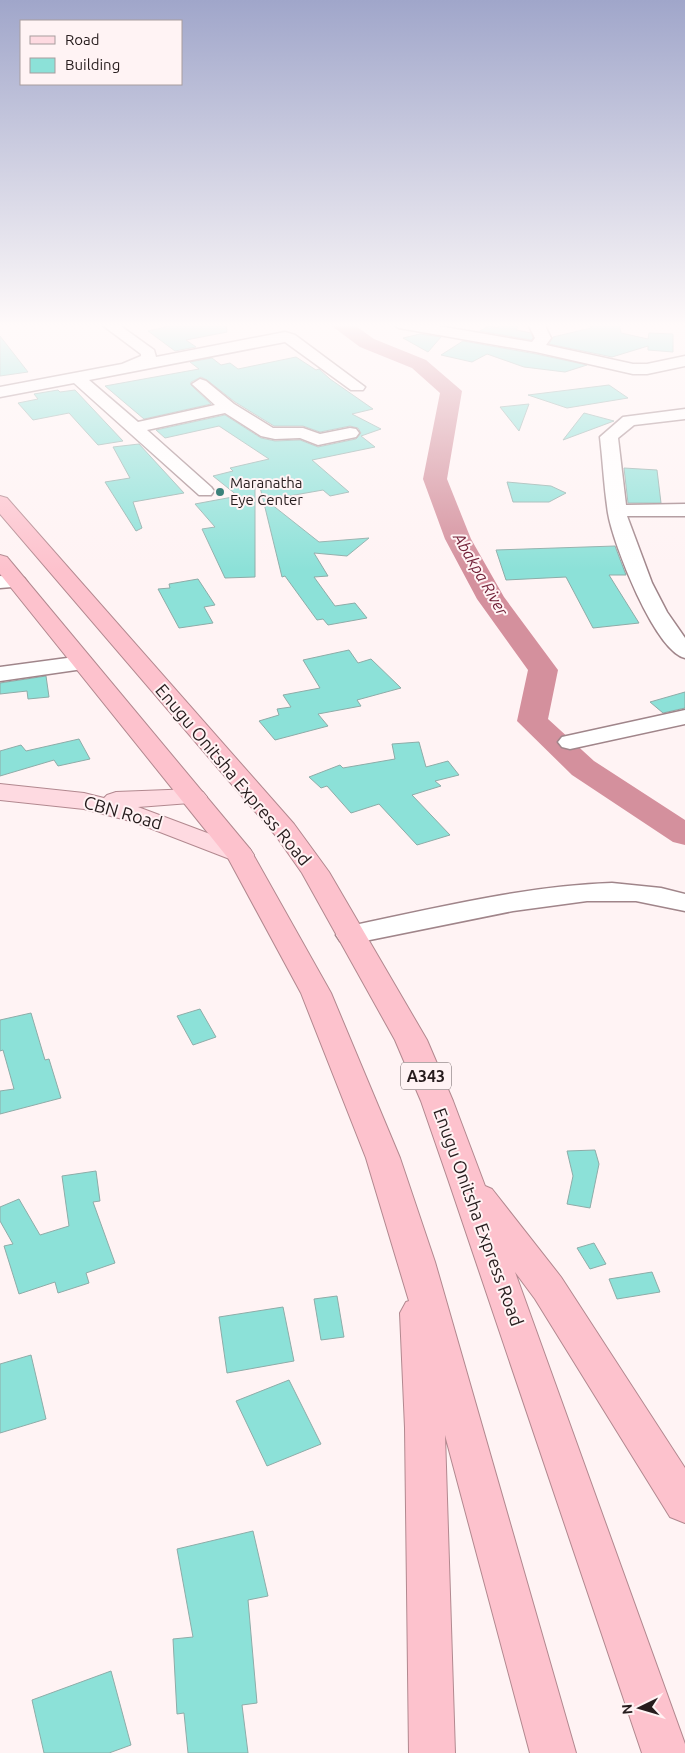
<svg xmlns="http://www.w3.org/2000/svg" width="685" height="1753" viewBox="0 0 685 1753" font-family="Ubuntu,sans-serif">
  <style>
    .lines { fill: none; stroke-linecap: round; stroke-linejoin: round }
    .river { fill: #d4909d; fill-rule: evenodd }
    .building { fill: #8ce1d8; stroke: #8eaca8 }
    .minor-casing { stroke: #a0858a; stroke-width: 3 }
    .major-casing { stroke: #b2888f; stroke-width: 2 }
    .highway-casing { stroke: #b2888f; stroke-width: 2 }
    .minor { fill: #fff; fill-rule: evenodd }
    .major { fill: #fedae1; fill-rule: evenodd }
    .highway { fill: #fdc2cd; fill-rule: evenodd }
    .poi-dot { fill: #3b817a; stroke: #fff3f4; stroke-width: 2 }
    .labels { text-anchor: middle; stroke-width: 4; stroke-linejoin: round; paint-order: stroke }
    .far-poi-label { font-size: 15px; fill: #261c1d; stroke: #fff3f4; text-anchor: start }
    .far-water-label { font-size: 16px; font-style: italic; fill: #732239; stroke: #fff3f4 }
    .shield { fill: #fff3f4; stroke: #675c5e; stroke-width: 1 }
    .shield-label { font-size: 16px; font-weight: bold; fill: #261c1d }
    .street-label { font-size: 18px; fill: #261c1d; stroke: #fff3f4 }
  </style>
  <rect width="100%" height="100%" fill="#fff3f4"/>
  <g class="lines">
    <polygon class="river" points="329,324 353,324 374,339 426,360 462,391 447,479 471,539 504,597 558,670 548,719 594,761 685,820 685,845 673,842 572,775 517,721 528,670 477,599 445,539 423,479 440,393 412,368 360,347"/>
  </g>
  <g class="building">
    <polygon points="165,324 226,324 227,332 186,340 196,347 175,351 148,331 166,327"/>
    <polygon points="500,324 519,324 516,330 531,333 533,338 531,340 480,331 488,326 498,328"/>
    <polygon points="590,324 619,324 621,333 648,339 649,333 673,334 673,352 648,350 648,346 612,357 549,344 553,337 591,328"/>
    <polygon points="420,334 441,337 428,352 403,338"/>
    <polygon points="0,336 28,372 0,376"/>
    <polygon points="463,341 536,354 587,365 565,372 524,367 487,354 472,362 441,355"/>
    <polygon points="296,357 316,370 319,369 330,379 373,409 352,414 381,429 361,436 375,447 312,460 349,492 330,496 323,490 266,500 319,542 369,538 347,556 314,553 328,576 314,577 335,606 355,603 367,618 328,625 323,619 317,620 285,576 282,577 260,487 255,487 255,577 225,578 202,529 215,527 195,504 238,496 213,476 233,471 230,468 269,459 219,426 165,438 156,430 225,415 261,438 275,441 300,440 318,447 356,439 361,433 358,428 350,426 320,432 303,426 274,426 235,402 207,380 201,377 191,382 191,385 211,404 144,419 105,386 199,369 190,362 212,358 221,365 230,363 238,369"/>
    <polygon points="609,385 628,398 567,408 528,395"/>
    <polygon points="58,390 60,392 75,390 123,441 98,445 69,413 33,420 18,403 38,399 34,394"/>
    <polygon points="529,404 519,431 500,407"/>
    <polygon points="584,413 614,421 563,440"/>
    <polygon points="139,444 184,493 133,502 142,528 136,531 105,482 130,478 113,447"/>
    <polygon points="624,468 657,470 661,503 628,503"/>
    <polygon points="507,482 551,486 566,493 549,502 513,502"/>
    <polygon points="615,546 626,575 609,575 639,623 593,628 566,577 506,580 496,550"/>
    <polygon points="198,579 215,605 204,607 213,623 179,628 158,589 170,588 169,584"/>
    <polygon points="349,650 358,663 371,659 401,688 357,700 361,706 318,714 328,726 275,740 259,721 279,715 277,709 291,707 283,695 320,688 303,660"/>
    <polygon points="46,676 49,697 28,699 27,691 0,694 0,683"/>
    <polygon points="685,692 685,708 663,713 650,702"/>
    <polygon points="79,739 90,759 58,766 54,760 0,776 0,751 21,745 26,751"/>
    <polygon points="419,742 426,767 448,761 459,775 435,781 441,786 412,795 450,835 417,845 379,804 351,813 327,786 321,788 309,777 340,765 343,768 395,759 392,744"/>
    <polygon points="200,1009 216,1037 193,1045 177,1016"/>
    <polygon points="31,1013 45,1060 49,1059 61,1098 0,1114 0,1091 14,1089 3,1050 0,1051 0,1020"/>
    <polygon points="595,1150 599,1164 590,1208 567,1204 573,1176 567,1151"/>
    <polygon points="96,1171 100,1201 93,1202 115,1263 86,1273 89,1283 58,1293 55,1282 19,1294 4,1246 13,1244 0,1221 0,1207 19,1199 40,1235 69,1226 62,1176"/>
    <polygon points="594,1243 606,1264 590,1269 577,1248"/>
    <polygon points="652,1272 660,1292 617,1299 609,1279"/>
    <polygon points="337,1296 344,1337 321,1340 314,1299"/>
    <polygon points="283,1307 294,1361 227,1373 219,1317"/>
    <polygon points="31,1355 46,1419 0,1433 0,1364"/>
    <polygon points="289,1380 321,1444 267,1466 236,1401"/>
    <polygon points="253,1531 268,1596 248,1600 257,1703 242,1705 248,1753 188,1753 184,1713 177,1714 173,1639 193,1637 177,1549"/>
    <polygon points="111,1671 131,1745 109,1753 44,1753 32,1700"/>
  </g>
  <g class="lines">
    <defs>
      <g id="minor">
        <polygon points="101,324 118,324 154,350 156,357 285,332 295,335 365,387 363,390 351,390 285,342 89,380 138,422 215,405 192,384 200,379 206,381 234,404 273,428 303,428 320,434 350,428 356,429 359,433 356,437 318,445 300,438 275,439 261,436 225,413 147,430 211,487 214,491 211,495 199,495 74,383 0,397 0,387 122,364 141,356 141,354"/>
        <polygon points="392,324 427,324 532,342 535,338 528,324 544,324 551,338 546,345 633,364 647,364 685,356 685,366 647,374 633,374 536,352 399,328"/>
        <path d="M685,409V419L634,425L618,438L626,505L685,504V516H627L652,583L667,612L685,638V658C655,651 613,544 608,513C604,488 603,462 600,437L623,417Z"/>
        <polygon points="0,576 24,578 27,582 24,586 0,588"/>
        <polygon points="82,656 90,658 93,663 90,668 0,681 0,667"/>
        <polygon points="685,710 685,724 570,749 562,747 558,742 562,737"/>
        <path d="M612,883L661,888L685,894V911L636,901H587L513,911L350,944L340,941L336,935L340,929L350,926C436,908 524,886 612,883Z"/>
      </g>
      <polygon id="major" points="0,784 84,793 104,798 107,795 116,792 194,789 203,792 207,797 203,802 138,807 250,849 254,855 250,861 240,863 134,822 84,809 0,800"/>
      <g id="highway">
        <polygon points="0,496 7,498 294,824 329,872 427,1040 453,1101 485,1186 492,1189 561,1277 685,1468 685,1523 670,1517 535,1299 515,1272 685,1744 685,1753 642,1753 448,1179 421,1101 395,1040 302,873 276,836 0,514"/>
        <polygon points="0,555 7,557 250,849 331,993 400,1158 435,1262 576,1753 530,1753 445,1435 455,1753 409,1753 405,1428 400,1313 406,1302 409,1301 366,1158 301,993 228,858 0,574"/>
      </g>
    </defs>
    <use href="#minor" class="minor-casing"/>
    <use href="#major" class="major-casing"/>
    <use href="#highway" class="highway-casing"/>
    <use href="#minor" class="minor"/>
    <use href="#major" class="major"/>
    <use href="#highway" class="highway"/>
  </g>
  <linearGradient id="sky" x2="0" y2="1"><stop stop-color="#a0a6ca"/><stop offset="0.57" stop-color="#fffafa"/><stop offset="1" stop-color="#fffafa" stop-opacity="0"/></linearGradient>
  <rect width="685" height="570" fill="url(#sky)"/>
  <circle class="poi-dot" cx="220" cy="492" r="5"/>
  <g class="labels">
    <g class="far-poi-label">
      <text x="230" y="488">Maranatha<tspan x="230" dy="17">Eye Center</tspan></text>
    </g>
    <g class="far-water-label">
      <text transform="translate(481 574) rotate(60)" y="6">Abakpa River</text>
    </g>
    <rect class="shield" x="401" y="1062.5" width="50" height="27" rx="4"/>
    <g class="shield-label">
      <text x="426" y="1082">A343</text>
    </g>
    <g class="street-label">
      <text transform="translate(233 775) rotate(50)" y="6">Enugu Onitsha Express Road</text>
      <text transform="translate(123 813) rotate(16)" y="6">CBN Road</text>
      <text transform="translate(478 1217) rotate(70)" y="6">Enugu Onitsha Express Road</text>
    </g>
  </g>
  <rect x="20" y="20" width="162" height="65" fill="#fff3f4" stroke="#a89d9e"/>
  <rect x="30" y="36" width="25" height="8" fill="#fedae1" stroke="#a89d9e"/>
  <text x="65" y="45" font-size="15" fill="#261c1d">Road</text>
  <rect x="30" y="58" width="25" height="15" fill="#8ce1d8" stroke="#a89d9e"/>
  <text x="65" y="70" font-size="15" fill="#261c1d">Building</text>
  <g transform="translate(640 1708) rotate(265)" stroke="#fff3f4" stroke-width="4" paint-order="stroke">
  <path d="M0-4L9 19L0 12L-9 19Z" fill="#261c1d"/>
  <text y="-8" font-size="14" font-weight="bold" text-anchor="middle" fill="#261c1d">N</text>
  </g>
</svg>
